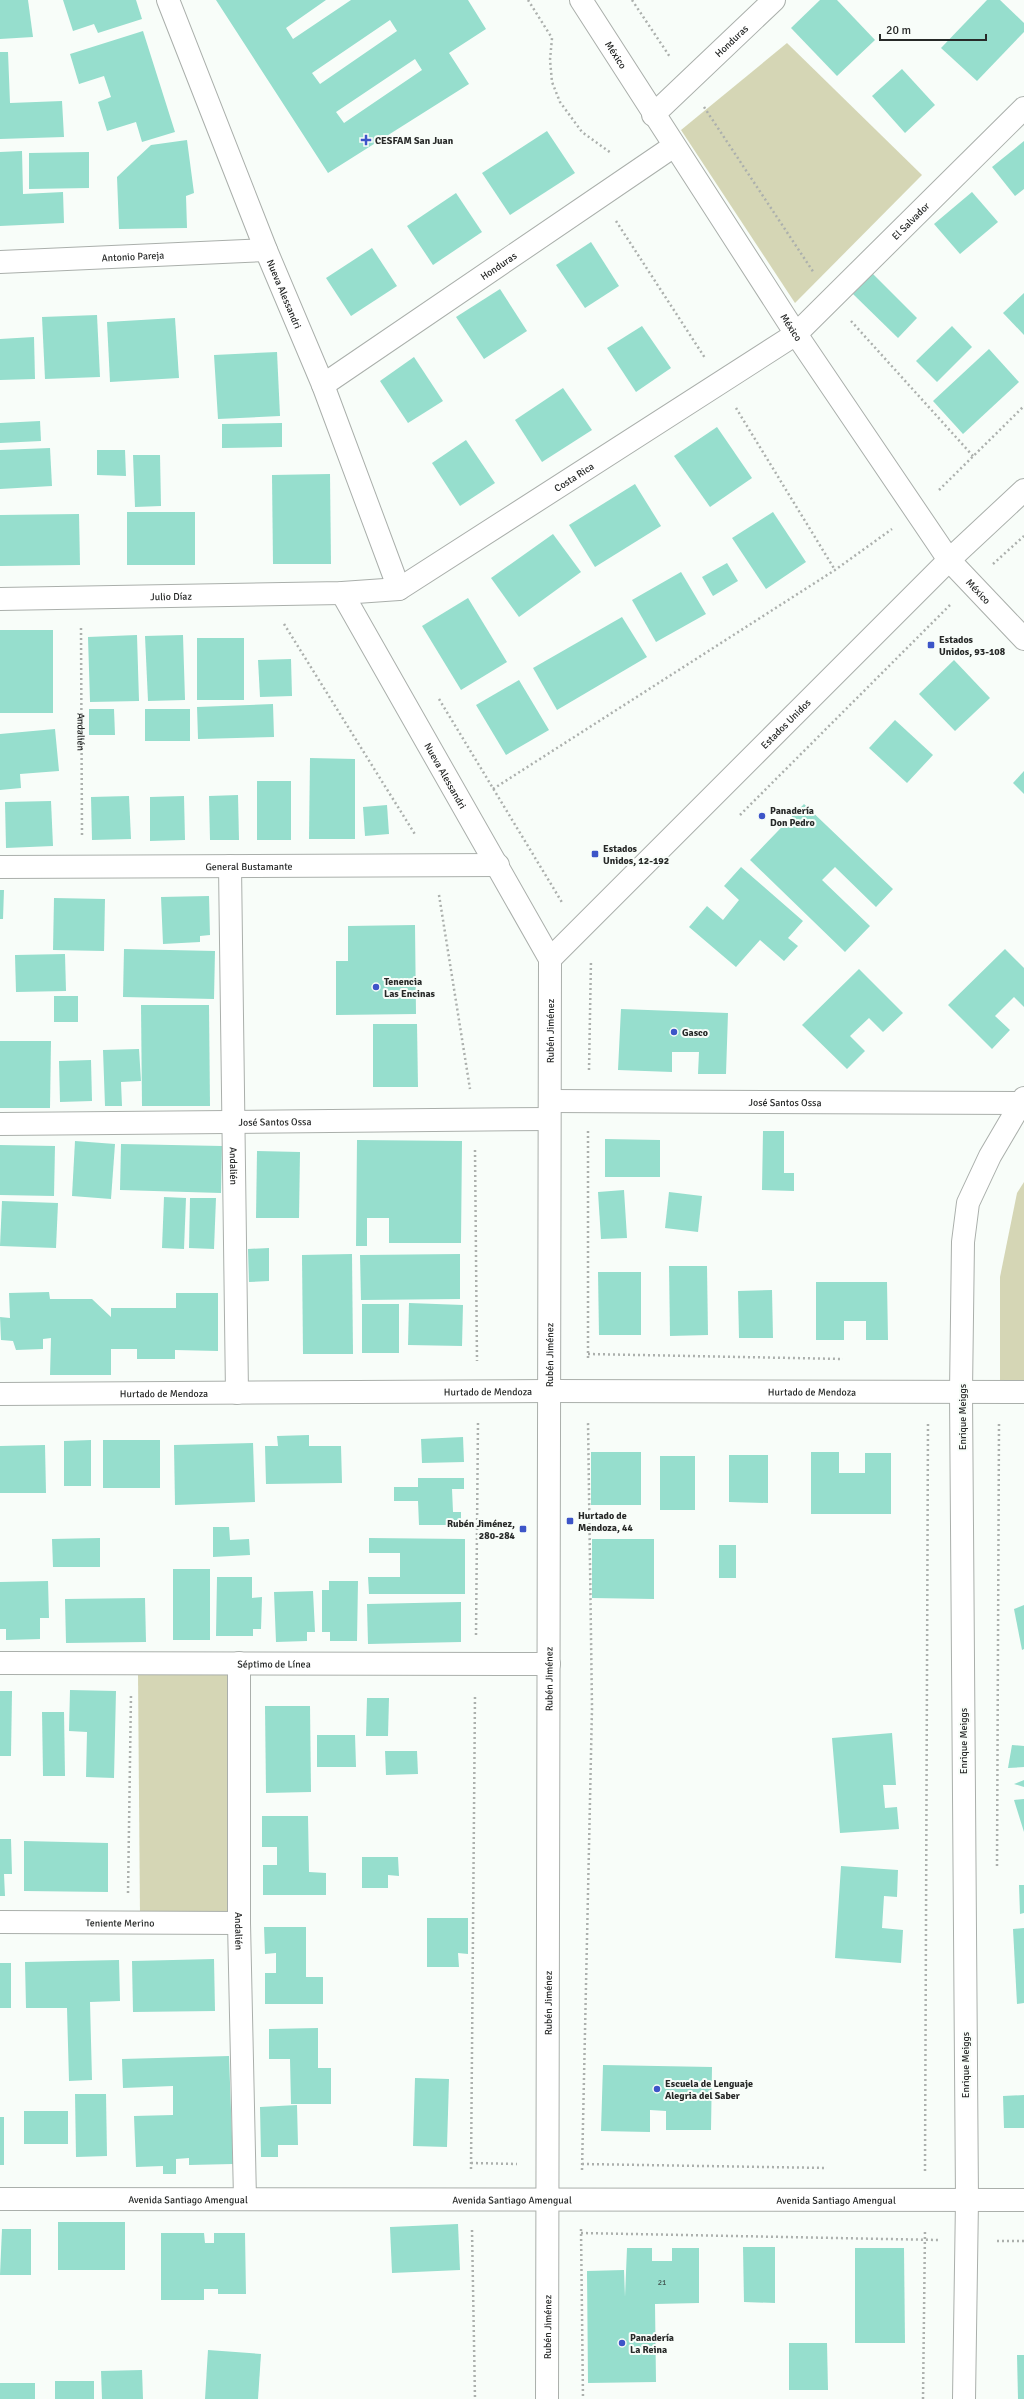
<svg xmlns="http://www.w3.org/2000/svg" width="1024" height="2399" viewBox="0 0 1024 2399" font-family="Signika,sans-serif">
  <style>
    .green { fill: #d5d6b5 }
    .building { fill: #96decd; fill-rule: evenodd }
    .lines { fill: none; stroke-linecap: round; stroke-linejoin: round }
    .minor-casing { stroke: #aaafab; stroke-width: 24 }
    .secondary-casing { stroke: #aaafab; stroke-width: 24 }
    .path { stroke: #acb0ad; stroke-width: 2.5; stroke-dasharray: 2 3; stroke-linecap: butt }
    .minor { stroke: #fff; stroke-width: 22 }
    .secondary { stroke: #fff; stroke-width: 22 }
    .poi-dot { fill: #3d55c8; stroke: #f8fdf9; stroke-width: 1.5 }
    .labels { text-anchor: middle; stroke-width: 4; stroke-linejoin: round; paint-order: stroke }
    .number-label { font-size: 8px; fill: #435651 }
    .street-label { font-size: 10px; fill: #272928; stroke: #f8fdf9 }
    .poi-label { font-size: 10px; font-weight: bold; fill: #272928; stroke: #f8fdf9; text-anchor: start }
  </style>
  <rect width="100%" height="100%" fill="#f8fdf9"/>
  <g class="green">
    <polygon points="787,43 922,175 795,303 681,130"/>
    <polygon points="1024,1182 1024,1386 1000,1386 1000,1277 1017,1193"/>
    <polygon points="245,1672 241,1916 140,1917 138,1674"/>
  </g>
  <g class="building">
    <polygon points="0,0 28,0 33,37 0,39"/>
    <polygon points="63,0 136,0 142,19 98,33 94,24 73,31"/>
    <path d="M216,0H326L286,28L293,39L351,0H468L486,29L449,53L469,84L328,173ZM390,20L397,31L320,84L312,73ZM415,59L422,70L344,123L336,112Z"/>
    <polygon points="820,0 837,0 875,40 837,76 791,28"/>
    <polygon points="987,0 1000,0 1024,23 1024,32 977,81 941,48"/>
    <polygon points="143,31 175,132 142,142 136,122 107,131 98,102 111,97 104,76 79,84 70,54"/>
    <polygon points="0,52 8,52 10,103 62,101 64,137 0,139"/>
    <polygon points="902,69 935,105 905,133 872,96"/>
    <polygon points="547,131 575,173 510,215 482,173"/>
    <polygon points="187,140 194,193 186,196 187,228 119,229 117,177 151,145"/>
    <polygon points="1024,141 1024,189 1015,196 992,167"/>
    <polygon points="22,151 23,194 63,192 64,223 0,226 0,152"/>
    <polygon points="89,152 89,188 29,189 29,153"/>
    <polygon points="972,192 998,222 960,254 934,224"/>
    <polygon points="456,193 482,232 433,265 407,226"/>
    <polygon points="591,242 619,286 585,308 556,265"/>
    <polygon points="372,248 397,286 351,316 326,278"/>
    <polygon points="873,274 917,318 898,338 853,294"/>
    <polygon points="500,289 527,331 484,359 456,317"/>
    <polygon points="1024,293 1024,335 1003,313"/>
    <polygon points="97,315 100,377 45,379 42,317"/>
    <polygon points="175,318 179,378 110,382 107,322"/>
    <polygon points="642,326 671,368 636,392 607,348"/>
    <polygon points="952,326 972,347 937,382 916,361"/>
    <polygon points="34,337 35,379 0,380 0,339"/>
    <polygon points="989,349 1019,382 963,434 933,401"/>
    <polygon points="277,352 280,416 218,419 214,355"/>
    <polygon points="414,357 443,401 408,423 380,381"/>
    <polygon points="563,388 592,430 542,462 515,420"/>
    <polygon points="40,421 41,441 0,443 0,423"/>
    <polygon points="282,423 282,447 222,448 222,424"/>
    <polygon points="717,427 752,478 710,507 674,456"/>
    <polygon points="466,440 495,483 460,506 432,463"/>
    <polygon points="50,448 52,486 0,489 0,450"/>
    <polygon points="97,450 125,450 126,476 97,475"/>
    <polygon points="133,455 160,455 161,506 135,507"/>
    <polygon points="330,474 331,564 273,564 272,475"/>
    <polygon points="635,484 661,526 595,567 569,525"/>
    <rect x="127" y="512" width="68" height="53"/>
    <polygon points="773,512 806,562 766,589 732,538"/>
    <polygon points="79,514 80,565 0,566 0,515"/>
    <polygon points="553,534 581,572 519,617 491,578"/>
    <polygon points="727,563 738,581 713,596 702,577"/>
    <polygon points="681,572 706,614 656,642 632,600"/>
    <polygon points="468,598 507,662 461,690 422,626"/>
    <polygon points="622,617 647,657 557,710 533,668"/>
    <rect x="0" y="630" width="53" height="83"/>
    <polygon points="137,635 139,701 90,702 88,637"/>
    <polygon points="183,635 185,700 148,701 145,636"/>
    <rect x="197" y="638" width="47" height="62"/>
    <polygon points="291,659 292,696 260,697 258,660"/>
    <polygon points="954,660 990,698 955,731 919,694"/>
    <polygon points="519,680 549,730 506,755 476,705"/>
    <polygon points="273,704 274,737 198,739 197,707"/>
    <polygon points="89,709 114,709 115,735 89,735"/>
    <rect x="145" y="709" width="45" height="32"/>
    <polygon points="895,720 933,755 907,783 869,748"/>
    <polygon points="55,729 59,771 20,774 21,788 0,790 0,734"/>
    <polygon points="310,758 355,759 355,839 309,839"/>
    <polygon points="1024,771 1024,794 1013,783"/>
    <rect x="257" y="781" width="34" height="59"/>
    <polygon points="238,795 239,840 210,840 209,796"/>
    <polygon points="129,796 131,839 92,840 91,797"/>
    <polygon points="184,796 185,840 150,841 150,797"/>
    <polygon points="51,801 53,846 6,848 5,802"/>
    <polygon points="804,804 893,889 876,907 835,867 822,880 870,926 845,952 750,860"/>
    <polygon points="387,805 389,834 365,836 363,807"/>
    <polygon points="741,867 803,921 788,938 798,946 784,961 760,940 736,967 689,927 707,906 723,920 739,900 724,886"/>
    <polygon points="0,890 4,890 3,919 0,919"/>
    <polygon points="209,896 210,935 200,936 200,942 163,944 161,897"/>
    <polygon points="54,898 105,899 104,951 53,950"/>
    <polygon points="415,925 416,1014 336,1015 336,961 348,961 348,926"/>
    <polygon points="124,949 215,951 214,999 123,997"/>
    <polygon points="1005,949 1024,968 1024,1007 1014,997 995,1016 1010,1030 992,1049 948,1005"/>
    <polygon points="65,954 66,991 16,992 15,955"/>
    <polygon points="859,969 903,1013 883,1032 869,1018 850,1036 865,1051 847,1069 802,1025"/>
    <rect x="54" y="996" width="24" height="26"/>
    <polygon points="141,1005 209,1005 210,1106 142,1106"/>
    <polygon points="621,1009 728,1013 726,1074 698,1074 699,1052 672,1052 672,1072 618,1070"/>
    <polygon points="373,1024 417,1024 418,1087 373,1087"/>
    <polygon points="0,1041 51,1041 50,1108 0,1108"/>
    <polygon points="139,1049 141,1081 121,1082 122,1106 105,1106 103,1050"/>
    <polygon points="91,1060 92,1101 60,1102 59,1061"/>
    <polygon points="763,1131 784,1131 784,1173 794,1173 794,1191 762,1190"/>
    <polygon points="605,1139 660,1140 660,1177 605,1177"/>
    <polygon points="357,1140 462,1141 461,1243 389,1243 389,1218 367,1218 367,1246 356,1246"/>
    <polygon points="75,1141 115,1144 111,1199 72,1196"/>
    <polygon points="121,1144 222,1146 221,1193 120,1190"/>
    <polygon points="0,1145 55,1146 54,1196 0,1195"/>
    <polygon points="257,1151 300,1152 299,1218 256,1218"/>
    <polygon points="624,1190 627,1238 601,1239 598,1192"/>
    <polygon points="669,1192 702,1196 698,1232 665,1228"/>
    <polygon points="164,1197 186,1198 184,1249 162,1248"/>
    <polygon points="190,1198 216,1198 214,1249 189,1248"/>
    <polygon points="2,1201 58,1203 56,1248 0,1246"/>
    <polygon points="269,1248 269,1281 249,1282 248,1249"/>
    <polygon points="352,1254 353,1354 303,1354 302,1255"/>
    <polygon points="460,1254 460,1299 361,1300 360,1255"/>
    <polygon points="669,1266 707,1266 708,1335 670,1336"/>
    <polygon points="598,1272 641,1272 641,1335 599,1335"/>
    <polygon points="816,1282 887,1282 888,1340 866,1340 866,1321 844,1321 844,1340 816,1340"/>
    <polygon points="772,1290 773,1338 739,1338 738,1291"/>
    <polygon points="49,1292 50,1299 92,1299 111,1317 111,1308 176,1308 176,1293 218,1293 218,1351 175,1350 175,1359 137,1359 137,1349 111,1349 111,1375 50,1375 51,1338 43,1339 43,1349 16,1350 13,1341 1,1340 0,1317 10,1318 9,1293"/>
    <polygon points="409,1303 463,1305 462,1346 408,1345"/>
    <rect x="362" y="1304" width="37" height="49"/>
    <polygon points="309,1435 309,1446 341,1446 342,1483 266,1484 265,1446 278,1446 277,1436"/>
    <polygon points="463,1437 464,1462 422,1463 421,1439"/>
    <polygon points="91,1440 91,1486 64,1486 64,1441"/>
    <rect x="103" y="1440" width="57" height="48"/>
    <polygon points="253,1443 255,1502 175,1505 174,1445"/>
    <polygon points="45,1445 46,1493 0,1493 0,1446"/>
    <rect x="591" y="1452" width="50" height="53"/>
    <polygon points="811,1452 839,1452 839,1473 865,1473 865,1453 891,1453 891,1514 811,1514"/>
    <polygon points="729,1455 768,1455 768,1503 729,1502"/>
    <rect x="660" y="1456" width="35" height="54"/>
    <polygon points="418,1478 464,1478 464,1489 452,1489 453,1512 461,1512 461,1525 419,1525 418,1501 394,1501 394,1487 418,1487"/>
    <polygon points="213,1527 229,1527 230,1540 249,1539 250,1555 213,1557"/>
    <polygon points="100,1538 100,1567 53,1567 52,1539"/>
    <polygon points="369,1538 465,1539 465,1594 369,1594 368,1577 400,1577 400,1553 369,1553"/>
    <polygon points="592,1539 654,1539 654,1599 592,1598"/>
    <rect x="719" y="1545" width="17" height="33"/>
    <rect x="173" y="1569" width="37" height="71"/>
    <polygon points="217,1577 252,1577 252,1598 262,1597 261,1629 253,1629 253,1636 216,1636"/>
    <polygon points="48,1581 49,1618 40,1618 40,1639 6,1640 6,1629 0,1629 0,1582"/>
    <polygon points="329,1581 358,1581 357,1641 330,1641 330,1632 322,1632 322,1590 329,1590"/>
    <polygon points="313,1591 315,1632 307,1632 307,1641 276,1642 274,1592"/>
    <polygon points="145,1598 146,1642 66,1643 65,1599"/>
    <polygon points="461,1602 461,1642 368,1644 367,1604"/>
    <polygon points="1024,1605 1024,1649 1022,1650 1014,1609"/>
    <polygon points="70,1690 116,1691 114,1778 86,1777 87,1732 69,1731"/>
    <polygon points="0,1691 12,1691 11,1756 0,1756"/>
    <polygon points="367,1698 389,1698 388,1736 366,1736"/>
    <polygon points="265,1706 310,1706 311,1792 266,1793"/>
    <polygon points="42,1712 64,1712 65,1776 43,1776"/>
    <polygon points="892,1733 896,1785 883,1785 885,1808 897,1807 899,1829 840,1833 832,1738"/>
    <polygon points="317,1735 355,1735 356,1767 317,1767"/>
    <polygon points="1012,1745 1024,1746 1024,1767 1008,1768"/>
    <polygon points="385,1751 417,1751 418,1774 386,1775"/>
    <polygon points="1024,1780 1024,1787 1014,1784"/>
    <polygon points="1024,1799 1024,1832 1014,1800"/>
    <polygon points="262,1816 308,1816 309,1872 326,1873 326,1895 263,1895 263,1865 277,1865 277,1847 262,1847"/>
    <polygon points="0,1839 11,1839 12,1874 4,1874 5,1896 0,1896"/>
    <polygon points="24,1841 108,1843 108,1892 24,1891"/>
    <polygon points="362,1857 398,1857 399,1876 388,1875 388,1888 362,1888"/>
    <polygon points="841,1866 898,1870 897,1897 884,1896 882,1928 903,1930 901,1963 835,1958"/>
    <polygon points="1019,1885 1024,1885 1024,1913 1020,1914"/>
    <polygon points="427,1918 468,1918 468,1954 458,1953 459,1967 427,1967"/>
    <polygon points="264,1927 306,1927 306,1977 323,1977 323,2004 265,2004 265,1973 276,1973 276,1953 265,1954"/>
    <polygon points="1024,1928 1024,2003 1017,2004 1013,1929"/>
    <polygon points="214,1959 215,2011 133,2012 132,1961"/>
    <polygon points="119,1960 120,2001 90,2002 92,2080 69,2081 67,2008 26,2008 25,1962"/>
    <rect x="0" y="1963" width="11" height="45"/>
    <polygon points="318,2028 318,2068 331,2068 331,2104 291,2104 290,2059 269,2059 269,2029"/>
    <polygon points="229,2056 233,2164 189,2165 189,2158 176,2159 176,2174 163,2174 163,2166 136,2167 134,2116 173,2115 173,2086 123,2088 122,2059"/>
    <polygon points="603,2065 712,2067 711,2130 666,2130 666,2111 650,2110 650,2132 601,2131"/>
    <polygon points="415,2078 449,2079 447,2147 413,2146"/>
    <polygon points="75,2094 106,2094 107,2156 76,2157"/>
    <polygon points="1024,2095 1024,2128 1004,2128 1003,2096"/>
    <polygon points="297,2105 298,2145 278,2145 278,2157 261,2157 260,2107"/>
    <rect x="24" y="2111" width="44" height="33"/>
    <rect x="0" y="2117" width="4" height="48"/>
    <rect x="58" y="2222" width="67" height="48"/>
    <polygon points="458,2224 460,2270 392,2273 390,2227"/>
    <polygon points="2,2229 31,2229 31,2275 0,2275"/>
    <polygon points="161,2233 204,2233 205,2243 214,2243 214,2233 245,2233 246,2294 218,2294 218,2289 204,2289 204,2300 161,2300"/>
    <polygon points="743,2247 775,2247 775,2303 744,2302"/>
    <polygon points="627,2248 652,2248 652,2261 672,2261 672,2248 699,2248 699,2303 655,2304 656,2382 588,2383 587,2271 624,2270 625,2297"/>
    <polygon points="855,2248 904,2248 905,2343 855,2343"/>
    <polygon points="789,2343 827,2343 828,2390 789,2390"/>
    <polygon points="208,2350 261,2354 258,2399 205,2399"/>
    <polygon points="1017,2355 1024,2355 1024,2399 1018,2399"/>
    <polygon points="142,2370 143,2399 102,2399 101,2371"/>
    <rect x="55" y="2381" width="39" height="18"/>
    <rect x="0" y="2383" width="35" height="16"/>
  </g>
  <g class="lines">
    <defs>
      <g id="minor">
        <path id="s2" d="M168,0L266,250L323,385L399,589"/>
        <path id="s3" d="M581,0L796,334L949,560L1024,639"/>
        <path id="s4" d="M653,115L774,0"/>
        <path id="s5" d="M0,262L266,250"/>
        <path id="s6" d="M323,385L674,146"/>
        <path id="s7" d="M342,593L550,959"/>
        <path id="s8" d="M0,599L342,593L399,589L796,334L1024,108"/>
        <path id="s9" d="M230,866L237,1393"/>
        <path id="s10" d="M0,867L498,865"/>
        <path id="s11" d="M550,1101L1019,1103"/>
        <path id="s12" d="M0,1124L549,1119"/>
        <path id="s13" d="M549,1391L1024,1392"/>
        <path id="s14" d="M0,1663L549,1664"/>
        <path id="s15" d="M239,1663V1923L245,2199"/>
        <path id="s16" d="M0,1922L239,1923"/>
        <path id="s17" d="M0,2199L1024,2200"/>
        <polyline points="964,2399 967,2200 961,1392 963,1242 968,1203 990,1156 1024,1098"/>
      </g>
      <g id="secondary">
        <path id="s18" d="M0,1394L549,1391"/>
        <path id="s19" d="M547,2399L550,959L949,560L1024,490"/>
      </g>
    </defs>
    <use href="#minor" class="minor-casing"/>
    <use href="#secondary" class="secondary-casing"/>
    <g class="path">
      <polyline points="528,0 552,38 550,60 552,82 560,102 582,132 611,153"/>
      <polyline points="632,0 670,57"/>
      <polyline points="704,107 814,273"/>
      <polyline points="616,221 705,358"/>
      <polyline points="851,321 973,456"/>
      <polyline points="736,408 835,570"/>
      <polyline points="939,490 1024,406"/>
      <polyline points="993,564 1024,536"/>
      <polyline points="284,624 416,836"/>
      <path id="s1" d="M81,628L82,837"/>
      <polyline points="439,699 563,904"/>
      <polyline points="493,789 835,570 892,529"/>
      <polyline points="740,815 950,605"/>
      <polyline points="439,895 470,1089"/>
      <polyline points="589,1070 591,960"/>
      <polyline points="588,1131 588,1360"/>
      <polyline points="475,1150 477,1361"/>
      <polyline points="588,1354 843,1359"/>
      <polyline points="476,1635 478,1422"/>
      <polyline points="997,1866 999,1421"/>
      <polyline points="128,1893 131,1694"/>
      <polyline points="471,2163 517,2164"/>
      <polyline points="582,2164 827,2168"/>
      <polyline points="471,2169 475,1694"/>
      <polyline points="582,2170 592,1708 588,1421"/>
      <polyline points="925,2171 928,1422"/>
      <polyline points="581,2229 583,2399"/>
      <polyline points="472,2230 475,2399"/>
      <polyline points="581,2233 938,2240"/>
      <polyline points="997,2241 1024,2241"/>
      <polyline points="923,2399 925,2230"/>
    </g>
    <use href="#minor" class="minor"/>
    <use href="#secondary" class="secondary"/>
  </g>
  <g class="poi-dot">
    <path d="M364 134h4v4h4v4h-4v4h-4v-4h-4v-4h4z"/>
    <rect x="927" y="641" width="8" height="8" rx="2"/>
    <circle cx="762" cy="816" r="4"/>
    <rect x="591" y="850" width="8" height="8" rx="2"/>
    <circle cx="376" cy="987" r="4"/>
    <circle cx="674" cy="1032" r="4"/>
    <rect x="566" y="1517" width="8" height="8" rx="2"/>
    <rect x="519" y="1525" width="8" height="8" rx="2"/>
    <circle cx="657" cy="2089" r="4"/>
    <circle cx="622" cy="2343" r="4"/>
  </g>
  <g class="labels">
    <g class="number-label">
      <text x="662" y="2285">21</text>
    </g>
    <g class="street-label">
      <text dy="4" stroke="none"><textPath href="#s4" startOffset="108">Honduras</textPath></text>
      <text dy="4" stroke="none"><textPath href="#s3" startOffset="65">México</textPath></text>
      <text dy="4" stroke="none"><textPath href="#s8" startOffset="1032">El Salvador</textPath></text>
      <text dy="4" stroke="none"><textPath href="#s5" startOffset="133">Antonio Pareja</textPath></text>
      <text dy="4" stroke="none"><textPath href="#s6" startOffset="212">Honduras</textPath></text>
      <text dy="4" stroke="none"><textPath href="#s2" startOffset="316">Nueva Alessandri</textPath></text>
      <text dy="4" stroke="none"><textPath href="#s3" startOffset="389">México</textPath></text>
      <text dy="4" stroke="none"><textPath href="#s8" startOffset="607">Costa Rica</textPath></text>
      <text dy="4" stroke="none"><textPath href="#s3" startOffset="713">México</textPath></text>
      <text dy="4" stroke="none"><textPath href="#s8" startOffset="171">Julio Díaz</textPath></text>
      <text dy="4" stroke="none"><textPath href="#s19" startOffset="1773">Estados Unidos</textPath></text>
      <text dy="4" stroke="none"><textPath href="#s1" startOffset="104">Andalién</textPath></text>
      <text dy="4" stroke="none"><textPath href="#s7" startOffset="210">Nueva Alessandri</textPath></text>
      <text dy="4" stroke="none"><textPath href="#s10" startOffset="249">General Bustamante</textPath></text>
      <text dy="4" stroke="none"><textPath href="#s19" startOffset="1368">Rubén Jiménez</textPath></text>
      <text dy="4" stroke="none"><textPath href="#s11" startOffset="235">José Santos Ossa</textPath></text>
      <text dy="4" stroke="none"><textPath href="#s12" startOffset="275">José Santos Ossa</textPath></text>
      <text dy="4" stroke="none"><textPath href="#s9" startOffset="300">Andalién</textPath></text>
      <text dy="4" stroke="none"><textPath href="#s19" startOffset="1044">Rubén Jiménez</textPath></text>
      <text dy="4" stroke="none"><textPath href="#s18" startOffset="488">Hurtado de Mendoza</textPath></text>
      <text dy="4" stroke="none"><textPath href="#s13" startOffset="263">Hurtado de Mendoza</textPath></text>
      <text dy="4" stroke="none"><textPath href="#s18" startOffset="164">Hurtado de Mendoza</textPath></text>
      <text transform="translate(962 1417) rotate(-90)" y="4">Enrique Meiggs</text>
      <text dy="4" stroke="none"><textPath href="#s14" startOffset="274">Séptimo de Línea</textPath></text>
      <text dy="4" stroke="none"><textPath href="#s19" startOffset="720">Rubén Jiménez</textPath></text>
      <text transform="translate(963 1741) rotate(-90)" y="4">Enrique Meiggs</text>
      <text dy="4" stroke="none"><textPath href="#s16" startOffset="120">Teniente Merino</textPath></text>
      <text dy="4" stroke="none"><textPath href="#s15" startOffset="268">Andalién</textPath></text>
      <text dy="4" stroke="none"><textPath href="#s19" startOffset="396">Rubén Jiménez</textPath></text>
      <text transform="translate(965 2065) rotate(-90)" y="4">Enrique Meiggs</text>
      <text dy="4" stroke="none"><textPath href="#s17" startOffset="188">Avenida Santiago Amengual</textPath></text>
      <text dy="4" stroke="none"><textPath href="#s17" startOffset="512">Avenida Santiago Amengual</textPath></text>
      <text dy="4" stroke="none"><textPath href="#s17" startOffset="836">Avenida Santiago Amengual</textPath></text>
      <text dy="4" stroke="none"><textPath href="#s19" startOffset="72">Rubén Jiménez</textPath></text>
    </g>
    <g class="poi-label">
      <text x="375" y="144">CESFAM San Juan</text>
      <text x="939" y="643">Estados<tspan x="939" dy="12">Unidos, 93-108</tspan></text>
      <text x="770" y="814">Panadería<tspan x="770" dy="12">Don Pedro</tspan></text>
      <text x="603" y="852">Estados<tspan x="603" dy="12">Unidos, 12-192</tspan></text>
      <text x="384" y="985">Tenencia<tspan x="384" dy="12">Las Encinas</tspan></text>
      <text x="682" y="1036">Gasco</text>
      <text x="578" y="1519">Hurtado de<tspan x="578" dy="12">Mendoza, 44</tspan></text>
      <text x="515" y="1527" text-anchor="end">Rubén Jiménez,<tspan x="515" dy="12">280-284</tspan></text>
      <text x="665" y="2087">Escuela de Lenguaje<tspan x="665" dy="12">Alegria del Saber</tspan></text>
      <text x="630" y="2341">Panadería<tspan x="630" dy="12">La Reina</tspan></text>
    </g>
  </g>
  <path d="M880 34v6h106v-6" fill="none" stroke="#272928" stroke-width="2"/>
  <text x="886" y="34" font-size="12" fill="#272928" stroke="#f8fdf9" stroke-width="3" paint-order="stroke">20 m</text>
</svg>
